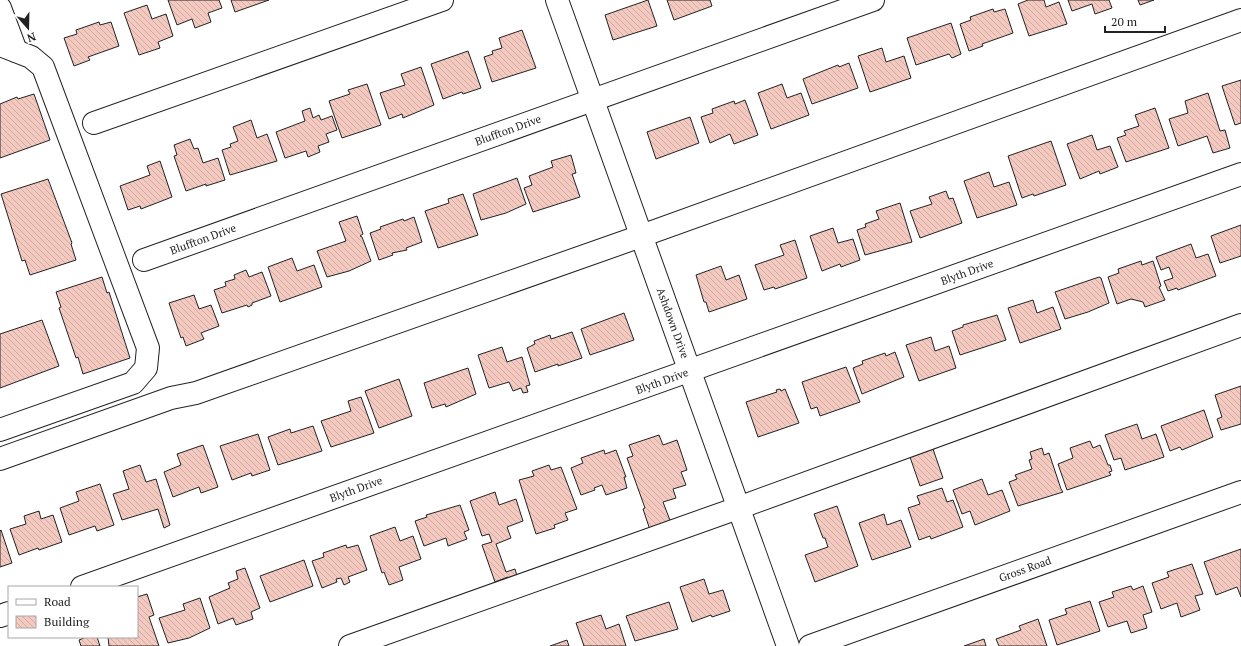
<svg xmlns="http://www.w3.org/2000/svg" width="1241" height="646" viewBox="0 0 1241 646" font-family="'PT Serif',serif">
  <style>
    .building { fill: url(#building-back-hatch); stroke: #222 }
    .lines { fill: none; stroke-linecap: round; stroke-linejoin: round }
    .minor-casing { stroke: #222; stroke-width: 24 }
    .minor { stroke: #fff; stroke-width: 22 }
    .labels { text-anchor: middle; stroke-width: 3; stroke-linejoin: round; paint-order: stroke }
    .street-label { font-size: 11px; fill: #222; stroke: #fff }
  </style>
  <defs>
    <pattern id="building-back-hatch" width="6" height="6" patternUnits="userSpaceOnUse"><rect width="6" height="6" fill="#f3c9c0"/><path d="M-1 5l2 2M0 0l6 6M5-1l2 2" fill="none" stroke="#d0aca5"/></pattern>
  </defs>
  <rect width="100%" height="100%" fill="#fff"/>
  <g class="building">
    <polygon points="168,0 219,0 222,8 208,13 211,22 195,28 192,19 177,25"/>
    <polygon points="231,0 269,0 235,12"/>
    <polygon points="648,0 657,26 613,40 605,15"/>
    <polygon points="667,0 710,0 712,6 674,20"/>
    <polygon points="1028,0 1044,0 1046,7 1059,2 1067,24 1029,36 1018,4"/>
    <polygon points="1068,0 1109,0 1112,8 1095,14 1092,4 1072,11"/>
    <polygon points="1138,0 1154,0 1140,5"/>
    <polygon points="147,5 152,19 166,14 173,36 158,42 160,48 139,55 124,13"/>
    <polygon points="993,9 994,12 1005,9 1013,33 982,44 983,46 969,51 960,24 971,20 970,17"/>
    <polygon points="99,22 100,25 111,22 119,46 88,57 90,60 74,66 64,38 77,34 76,30"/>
    <polygon points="951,23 961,54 952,58 949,54 916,65 907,38"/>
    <polygon points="522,30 536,68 492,82 484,57 493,54 492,51 502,48 499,38"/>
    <polygon points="882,48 886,62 904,56 911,78 870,92 858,56"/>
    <polygon points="468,51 481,88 463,94 462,92 443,99 431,64"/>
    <polygon points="849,63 858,88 812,104 803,79 838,65 839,67"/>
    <polygon points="421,67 434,105 403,118 402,114 389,119 380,93 405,85 401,74"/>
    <polygon points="1241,80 1241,123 1235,125 1222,86"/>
    <polygon points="367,84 381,125 342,138 329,101 350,94 348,90"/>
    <polygon points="782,84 787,98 801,93 809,115 771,129 758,93"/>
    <polygon points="1208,93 1220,131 1225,130 1230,148 1213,153 1207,136 1178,146 1169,119 1188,113 1185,101"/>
    <polygon points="34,94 50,140 0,158 0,104 17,97 18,99"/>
    <polygon points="745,100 758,135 734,144 730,134 710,143 701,117 713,113 712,109 734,101 735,104"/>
    <polygon points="310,108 313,118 319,115 321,120 332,116 337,130 326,134 329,142 318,146 320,152 308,157 306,151 285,158 276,132 305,121 302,111"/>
    <polygon points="1155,108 1169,148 1126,162 1117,138 1126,135 1124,131 1139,126 1135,115"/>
    <polygon points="690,117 699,143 656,159 647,132"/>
    <polygon points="251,120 257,138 267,134 277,161 230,175 222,150 231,147 230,144 238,141 233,127"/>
    <polygon points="1092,135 1097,150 1110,146 1118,167 1100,174 1099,171 1080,179 1067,144"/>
    <polygon points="190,139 194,149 198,148 203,163 218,158 225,180 206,186 206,184 186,191 174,156 177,155 174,145"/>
    <polygon points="1051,141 1066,185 1034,196 1033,194 1022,198 1008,156"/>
    <polygon points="571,155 576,173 572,174 580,197 533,212 524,188 532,185 529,176 553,167 551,161"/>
    <polygon points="160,161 172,197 141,209 140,206 128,210 120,186 150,175 147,166"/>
    <polygon points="989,172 994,187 1009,182 1017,205 977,218 964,181"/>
    <polygon points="517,178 526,204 506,213 481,220 473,194"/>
    <polygon points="48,179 72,243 71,244 76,260 30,275 25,260 22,261 1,194"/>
    <polygon points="946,191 949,199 953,198 962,223 920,238 910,211 932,204 929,197"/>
    <polygon points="463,194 478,235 438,248 425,211 449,203 448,199"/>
    <polygon points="900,203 912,242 865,255 857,230 866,227 865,224 879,219 876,211"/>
    <polygon points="357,216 363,234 360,236 362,237 371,261 349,271 327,277 317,251 346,241 339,222"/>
    <polygon points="414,217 422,242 406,248 407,250 392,253 393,255 379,260 370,233 381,229 380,227 403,219 404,221"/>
    <polygon points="1241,225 1241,256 1220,263 1211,236"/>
    <polygon points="833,228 838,243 853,239 860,260 841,267 840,264 822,271 810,236"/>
    <polygon points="795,240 807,278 775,289 774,287 764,290 755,265 784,255 780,245"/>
    <polygon points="1191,244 1196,258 1208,254 1216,276 1178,290 1177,288 1168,291 1164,281 1173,278 1169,267 1161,270 1156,257"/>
    <polygon points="292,258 297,271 314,265 322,287 280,302 268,267"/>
    <polygon points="1141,261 1142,265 1153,261 1161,286 1159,287 1165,300 1145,307 1143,302 1131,299 1117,304 1108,277 1119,273 1118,269"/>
    <polygon points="721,266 726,280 739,275 747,299 709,312 706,302 704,302 696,275"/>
    <polygon points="246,270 249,277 262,272 271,296 252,303 252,305 248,307 247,305 222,313 214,290 226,286 225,282 235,279 234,275"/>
    <polygon points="102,277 107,293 109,292 130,358 83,374 78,357 76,358 59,308 61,307 56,292"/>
    <polygon points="1099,277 1101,278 1109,303 1088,312 1065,319 1055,292"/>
    <polygon points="194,295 199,309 211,305 219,326 201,333 204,339 186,346 183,337 181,338 169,303"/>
    <polygon points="1033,300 1037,313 1053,307 1061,329 1020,343 1008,308"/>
    <polygon points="624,313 634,340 590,355 581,329"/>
    <polygon points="997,315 1006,340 960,355 952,331 963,327 963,325"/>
    <polygon points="42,320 59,366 0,388 0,334"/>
    <polygon points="572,332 582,358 558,366 558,364 535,372 527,348 535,344 534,341 550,335 551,339"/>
    <polygon points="931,337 935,351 949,346 956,368 919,381 906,345"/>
    <polygon points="502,347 507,362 522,357 530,385 526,386 528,392 523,393 521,388 513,391 509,382 489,388 478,355"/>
    <polygon points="895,352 904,377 862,394 853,368 863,364 862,361 885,353 886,356"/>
    <polygon points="846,367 860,402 820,416 817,407 811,409 802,382"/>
    <polygon points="468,368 476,394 446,407 445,404 432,408 424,383"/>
    <polygon points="399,379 412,416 379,428 365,391"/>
    <polygon points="1241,386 1241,424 1221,430 1217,419 1222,417 1215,395"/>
    <polygon points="780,389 781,391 785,389 799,423 758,437 746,402 777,392 776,390"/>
    <polygon points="361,397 374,433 331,447 321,421 351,411 348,401"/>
    <polygon points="1204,410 1213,437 1182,450 1180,447 1170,451 1161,426"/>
    <polygon points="1137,424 1142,439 1156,434 1164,457 1125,470 1121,458 1114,460 1105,435"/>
    <polygon points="313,426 322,451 278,465 268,437 290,429 291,433"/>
    <polygon points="258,434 270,470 252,476 251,473 232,480 220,446"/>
    <polygon points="659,435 663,445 677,440 687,470 681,472 686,485 673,489 676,498 663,502 671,523 650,530 643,509 645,508 627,458 633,456 629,445"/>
    <polygon points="1090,441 1093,448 1100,445 1108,465 1110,465 1112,471 1109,472 1111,475 1067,490 1058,464 1073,458 1070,448"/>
    <polygon points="203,445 218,487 201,493 199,487 173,497 164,472 181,465 177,454"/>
    <polygon points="1042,448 1044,455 1049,453 1061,489 1063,492 1018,506 1009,482 1017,479 1015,475 1032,469 1029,460 1032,459 1030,452"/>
    <polygon points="933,449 943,478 920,486 910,457"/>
    <polygon points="604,450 605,454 616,450 626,477 624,477 627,488 606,495 602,485 594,488 595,490 581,495 571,468 583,463 581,458"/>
    <polygon points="140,465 146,482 156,479 170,525 164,528 158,509 122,520 113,494 129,489 123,471"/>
    <polygon points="549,465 551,470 561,467 577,509 565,513 568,520 554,525 555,528 536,534 519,480 534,476 532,471"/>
    <polygon points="982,479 988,495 1002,490 1010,511 975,525 970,511 962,514 953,490"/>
    <polygon points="100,484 114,525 97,531 95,526 69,535 60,508 79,501 76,492"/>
    <polygon points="942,488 947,502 953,500 963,527 931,539 930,536 919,540 908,508 920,504 917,496"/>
    <polygon points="495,492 499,505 516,499 523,521 507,527 511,538 496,544 506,572 515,569 517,576 509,579 508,577 495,582 482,545 492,542 489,534 482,536 470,501"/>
    <polygon points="460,505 469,530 464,532 467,539 448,546 446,538 424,546 415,521 427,517 426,515"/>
    <polygon points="837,506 858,566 815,582 805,555 828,547 825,538 823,538 814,514"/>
    <polygon points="39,511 41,519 53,515 62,542 39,550 38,548 19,555 10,529 26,524 24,516"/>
    <polygon points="884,514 887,525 901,520 911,547 872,560 859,523"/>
    <polygon points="395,527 400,541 413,536 421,559 399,567 403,580 389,585 384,572 382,573 370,536"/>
    <polygon points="1,530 12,563 0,567 0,531"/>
    <polygon points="346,545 347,548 358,545 367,570 348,577 350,582 344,585 341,578 336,579 337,582 322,588 312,561 324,557 323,553"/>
    <polygon points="1241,549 1241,597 1237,587 1216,595 1204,562"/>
    <polygon points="304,560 313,586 270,602 260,576"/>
    <polygon points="1192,564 1203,594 1195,596 1200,610 1181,617 1177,603 1161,609 1152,583 1169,577 1167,572"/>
    <polygon points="245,568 260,608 251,612 253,619 236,625 233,618 218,624 209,597 230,588 228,583 238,579 236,571"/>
    <polygon points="704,579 709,594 723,590 730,611 712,617 711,615 692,622 680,587"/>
    <polygon points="1131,586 1133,590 1143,586 1152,612 1143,615 1147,628 1131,633 1127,621 1108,627 1099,602 1114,597 1112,592"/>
    <polygon points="147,594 154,615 149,617 159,646 109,646 108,637 137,637 137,597"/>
    <polygon points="200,598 210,628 189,638 168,643 159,618 185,610 183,604"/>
    <polygon points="1090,601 1100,631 1057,645 1049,620 1067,614 1065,609"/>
    <polygon points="669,602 678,629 635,641 626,616"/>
    <polygon points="601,615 606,629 619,624 626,646 584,646 576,623"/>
    <polygon points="1038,619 1047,646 999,646 996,639 1021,630 1019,626"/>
    <polygon points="83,637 97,637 100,646 81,646 79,640 84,638"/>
    <polygon points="984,639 986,646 964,646"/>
    <polygon points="567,640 569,646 550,646"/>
  </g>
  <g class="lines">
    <defs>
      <g id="minor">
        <polyline points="557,0 788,646"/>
        <polyline points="0,8 16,51"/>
        <polyline points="0,45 31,57 43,67 148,348 146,368 133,383 0,430"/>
        <polyline points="94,123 442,0"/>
        <polyline points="144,260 873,0"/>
        <polyline points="0,459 171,398 196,393 641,236 1241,20"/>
        <polyline points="82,587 1241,174"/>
        <polyline points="0,616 9,613"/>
        <polyline points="350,646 738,508 1241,325"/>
        <polyline points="810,646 1241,492"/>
      </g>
    </defs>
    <use href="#minor" class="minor-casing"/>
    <use href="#minor" class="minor"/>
  </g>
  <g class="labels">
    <g class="street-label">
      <text transform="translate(508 130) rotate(-20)" y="4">Bluffton Drive</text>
      <text transform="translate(203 239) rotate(-20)" y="4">Bluffton Drive</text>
      <text transform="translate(967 272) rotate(-20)" y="4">Blyth Drive</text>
      <text transform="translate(673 323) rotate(70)" y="4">Ashdown Drive</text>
      <text transform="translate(662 381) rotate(-20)" y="4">Blyth Drive</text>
      <text transform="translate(356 489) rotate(-20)" y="4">Blyth Drive</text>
      <text transform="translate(1025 569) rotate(-20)" y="4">Gross Road</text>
    </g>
  </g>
  <rect x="8" y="586" width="130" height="52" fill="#ffffff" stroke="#a7a7a7"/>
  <rect x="16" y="599" width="20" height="6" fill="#ffffff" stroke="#a7a7a7"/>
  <text x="44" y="606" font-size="12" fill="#222222">Road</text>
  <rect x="16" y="616" width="20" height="12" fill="url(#building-back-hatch)" stroke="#a7a7a7"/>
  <text x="44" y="626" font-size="12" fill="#222222">Building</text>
  <g transform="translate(28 28) rotate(160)" stroke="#ffffff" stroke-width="3" paint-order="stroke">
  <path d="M0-3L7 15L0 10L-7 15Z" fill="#222222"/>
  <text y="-6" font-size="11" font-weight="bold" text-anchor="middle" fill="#222222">N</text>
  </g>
  <path d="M1105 26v6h60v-6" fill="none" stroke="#222222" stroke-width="2"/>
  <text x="1111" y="26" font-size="12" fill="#222222" stroke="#ffffff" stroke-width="3" paint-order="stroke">20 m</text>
</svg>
